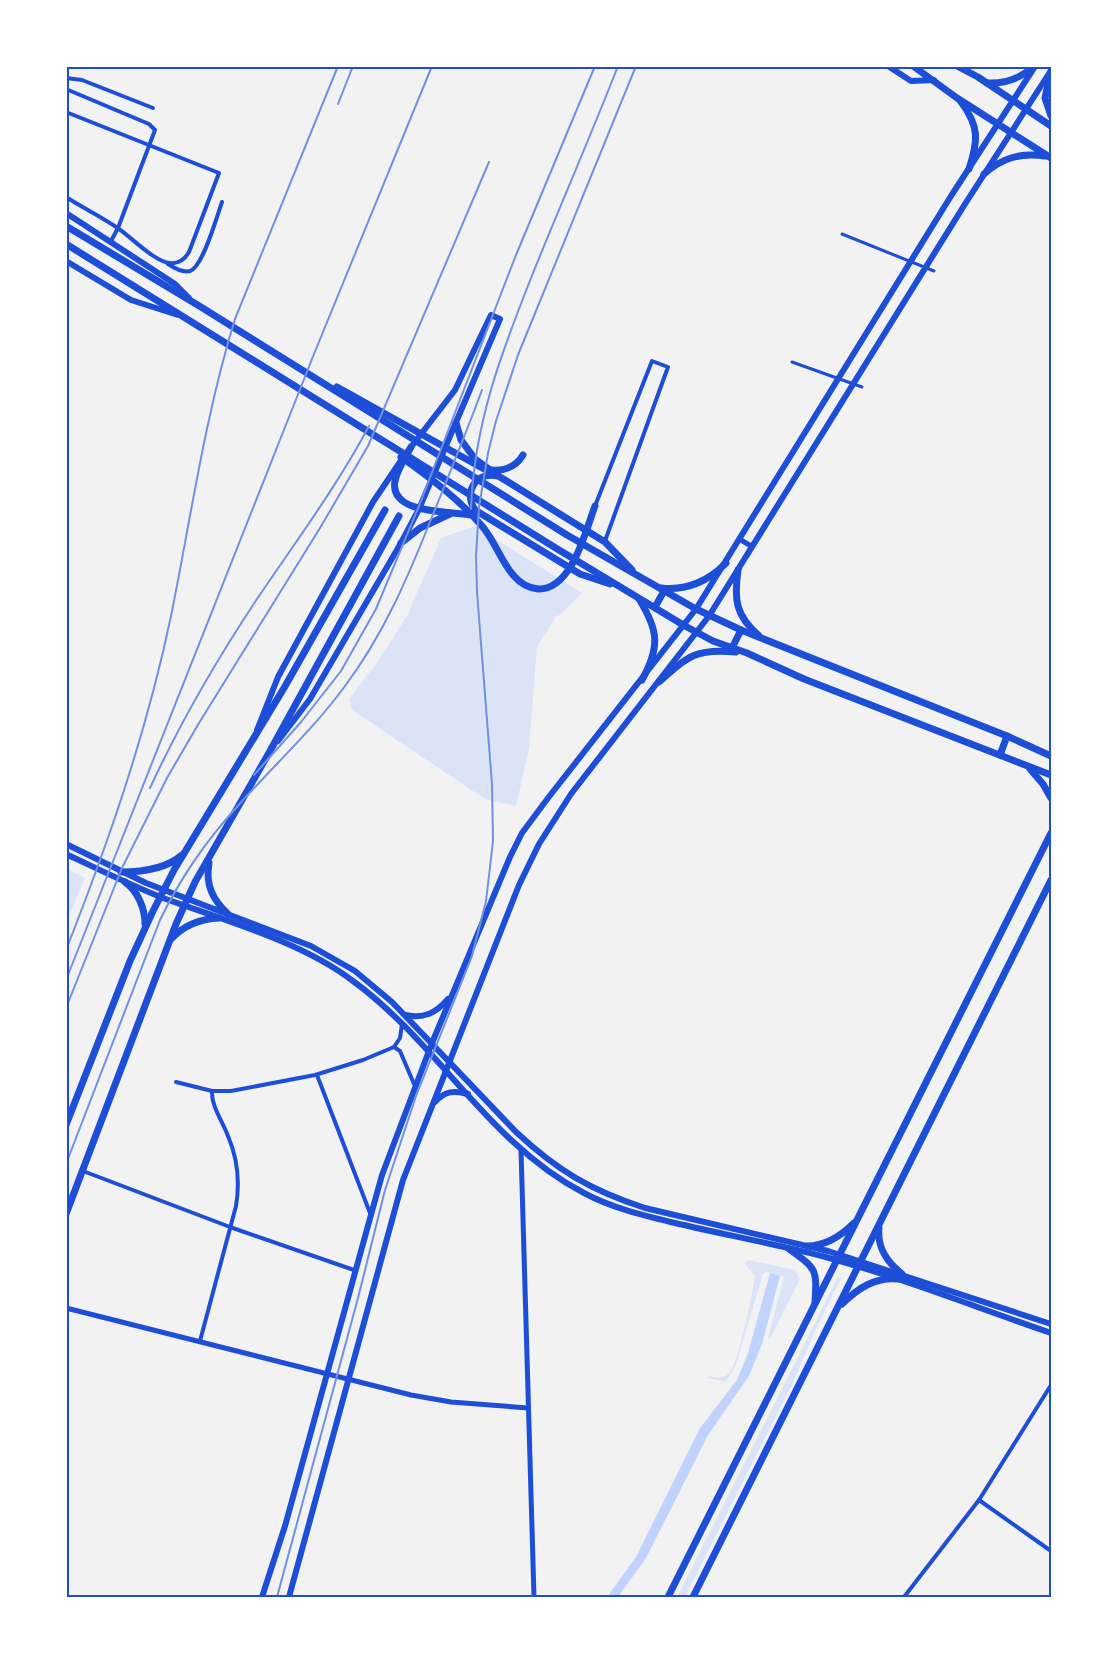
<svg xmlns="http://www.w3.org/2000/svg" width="1117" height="1663" viewBox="0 0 1117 1663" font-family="'Times New Roman',serif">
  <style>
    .green { fill: #dbe4f7 }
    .water { fill: #bfd3fe }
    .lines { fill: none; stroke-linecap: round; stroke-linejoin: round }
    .pedestrian { stroke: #1d4ed8; stroke-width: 3 }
    .minor { stroke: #1d4ed8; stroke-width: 4 }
    .tertiary { stroke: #1d4ed8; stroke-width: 5 }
    .secondary { stroke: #1d4ed8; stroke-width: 6 }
    .primary { stroke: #1d4ed8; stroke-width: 7 }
    .rail { stroke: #7290e2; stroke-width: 2 }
    .neatline { fill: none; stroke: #1d4ed8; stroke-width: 2 }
  </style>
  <rect width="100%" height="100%" fill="#f2f2f2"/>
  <g class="green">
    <polygon points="475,526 582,593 560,615 556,616 537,647 529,749 516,806 485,799 352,710 349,699 376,664 407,616 441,538"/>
    <polygon points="66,869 85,878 66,922"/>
    <path d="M748,1260L795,1270L800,1279L770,1339L768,1338L784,1277L766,1272L763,1274L736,1365L726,1382L707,1378L709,1376C715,1377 721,1379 727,1375C739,1367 752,1293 755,1276L746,1265L745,1263Z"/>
    <polygon points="838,1277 841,1278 814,1333 793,1383 685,1597 677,1597"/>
  </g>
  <polygon class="water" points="770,1273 780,1276 762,1344 749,1376 708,1435 646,1558 618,1597 607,1597 636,1557 700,1428 737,1380 748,1353"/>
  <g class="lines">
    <g class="pedestrian">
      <polyline points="842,234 934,271"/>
      <polyline points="792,362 862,387"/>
    </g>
    <g class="minor">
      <polyline points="66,78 82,80 153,108"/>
      <polyline points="66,89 149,124 155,130 118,228 111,241"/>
      <path d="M66,112L219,173L189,252C185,259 179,264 170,263C155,262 132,238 119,229C102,217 83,208 66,197"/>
      <path d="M168,264C174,268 182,273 190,271C203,267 217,216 222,202"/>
      <polyline points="595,506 652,361 668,367 605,541"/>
      <polyline points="394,1047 400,1051 414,1084"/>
      <polyline points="317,1075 370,1213"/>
      <polyline points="176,1082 212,1091 231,1091 315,1075 363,1060 394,1047 400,1038 402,1024"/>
      <polyline points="83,1171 230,1227 354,1270"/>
      <path d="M200,1341L236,1206C240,1182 237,1157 228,1136C223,1122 211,1106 212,1091"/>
      <polyline points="979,1500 1051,1551"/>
      <polyline points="904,1597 979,1500 1051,1385"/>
    </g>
    <g class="tertiary">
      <polyline points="741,540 751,546"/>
      <polyline points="521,1150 534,1597"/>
      <polyline points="66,1308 411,1395 451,1402 528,1408"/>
    </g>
    <g class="secondary">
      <polyline points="888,66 911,81 934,80"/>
      <polyline points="66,213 175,284 189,298"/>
      <polyline points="66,261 131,300 178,315"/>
      <polyline points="257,730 278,677 373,502 402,459"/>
      <polyline points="278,741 310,699 401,543 419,509 500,319 491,315 455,390 408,451"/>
      <path d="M66,844L146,883L311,946L355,971L392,1002L516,1132C558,1171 590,1190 645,1208L828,1251L1051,1324"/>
      <path d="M66,854C98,869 130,885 163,898C224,920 302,942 353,981C438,1043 489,1144 584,1193C614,1209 646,1216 679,1224C727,1235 775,1244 822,1256C900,1277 975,1307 1051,1333"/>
      <path d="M405,1015C424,1019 436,1013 448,999"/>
      <path d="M435,1102C445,1091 454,1090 468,1094"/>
      <polyline points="262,1597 285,1526 382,1175 432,1043 510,857 522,833 548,798 696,609 951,196 1034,68"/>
      <polyline points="289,1597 403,1180 519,885 539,844 571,794 709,616 965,204 1050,72"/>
    </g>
    <g class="primary">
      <polyline points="913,66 957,98 1051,158"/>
      <polyline points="957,66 978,77 1051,126"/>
      <polyline points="1051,71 1045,98 1051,116"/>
      <path d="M987,83C1005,84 1021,78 1034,66"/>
      <path d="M961,102C980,127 978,141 969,169"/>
      <path d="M984,174C1003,157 1021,153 1045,156"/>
      <polyline points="66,226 201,307 567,535 696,609 741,630 1007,736 1051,756"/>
      <polyline points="66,244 559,550 685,626 713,641 747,653 804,679 1051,775"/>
      <path d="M337,387L484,469C499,472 514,470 523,455"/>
      <polyline points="456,423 461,440 475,459 500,477 605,542 632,570"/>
      <path d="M411,447C405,458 397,470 395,481C389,515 451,511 472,515"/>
      <path d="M401,457C429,477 459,499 482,526C495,541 501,562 514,576C520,583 529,588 538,589C572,590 585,532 595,506"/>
      <path d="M498,476C476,471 463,492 475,510L580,574L610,584"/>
      <polyline points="401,543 420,528 450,514"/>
      <path d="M738,570C734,599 735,615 759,636"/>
      <path d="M661,588C686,591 709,581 726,563"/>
      <path d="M639,599C659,631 660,647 642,680"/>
      <polyline points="655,607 664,591"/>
      <polyline points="732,648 741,630"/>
      <path d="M659,682C688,656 696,648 736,652"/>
      <polyline points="1000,755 1007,736"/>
      <polyline points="1030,769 1043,784 1051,798"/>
      <path d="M209,863C205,885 213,900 228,914"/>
      <path d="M121,872C143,872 166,869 182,855"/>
      <path d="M125,882C138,891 145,909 145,924"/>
      <path d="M171,939C184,925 199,919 219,918"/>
      <polyline points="66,1125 130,961 153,911 174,870 284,688 385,510"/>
      <polyline points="66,1214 176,924 195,882 270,751 399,516"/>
      <path d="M879,1228C877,1248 887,1262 902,1274"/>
      <path d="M807,1246C826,1246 841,1236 854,1223"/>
      <path d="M789,1249C817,1269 817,1269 815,1303"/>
      <path d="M842,1304C858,1288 875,1277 898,1279"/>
      <polyline points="668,1597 1051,833"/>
      <polyline points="693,1597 1051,880"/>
    </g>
    <g class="rail">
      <polyline points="338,104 353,66"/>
      <path d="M471,509C474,423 502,351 533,273C561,204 591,135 618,66"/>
      <polyline points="254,775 301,722 341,671 376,609 419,506 516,255 595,66"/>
      <path d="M150,788C180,723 216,661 255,602C294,544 336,488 369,426"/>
      <path d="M66,950C109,841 147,731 171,616C191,517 205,416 235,319L338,66"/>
      <polyline points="66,980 314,354 432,66"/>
      <polyline points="66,1008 122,868 167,778 199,723 320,528 368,446 489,162"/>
      <path d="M66,1164L160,920C180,879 205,842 236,808C272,767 313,730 345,686C384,634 408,577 432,517C449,475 466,433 482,390"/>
      <polyline points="277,1597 358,1298 385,1190 416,1096 472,956 486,901 493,841 492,784 477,592 476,556 479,507 488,453 496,421 518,355 636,66"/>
    </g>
  </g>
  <rect width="1117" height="1663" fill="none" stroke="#ffffff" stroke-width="135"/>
  <rect x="68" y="68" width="982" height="1528" class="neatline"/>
</svg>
